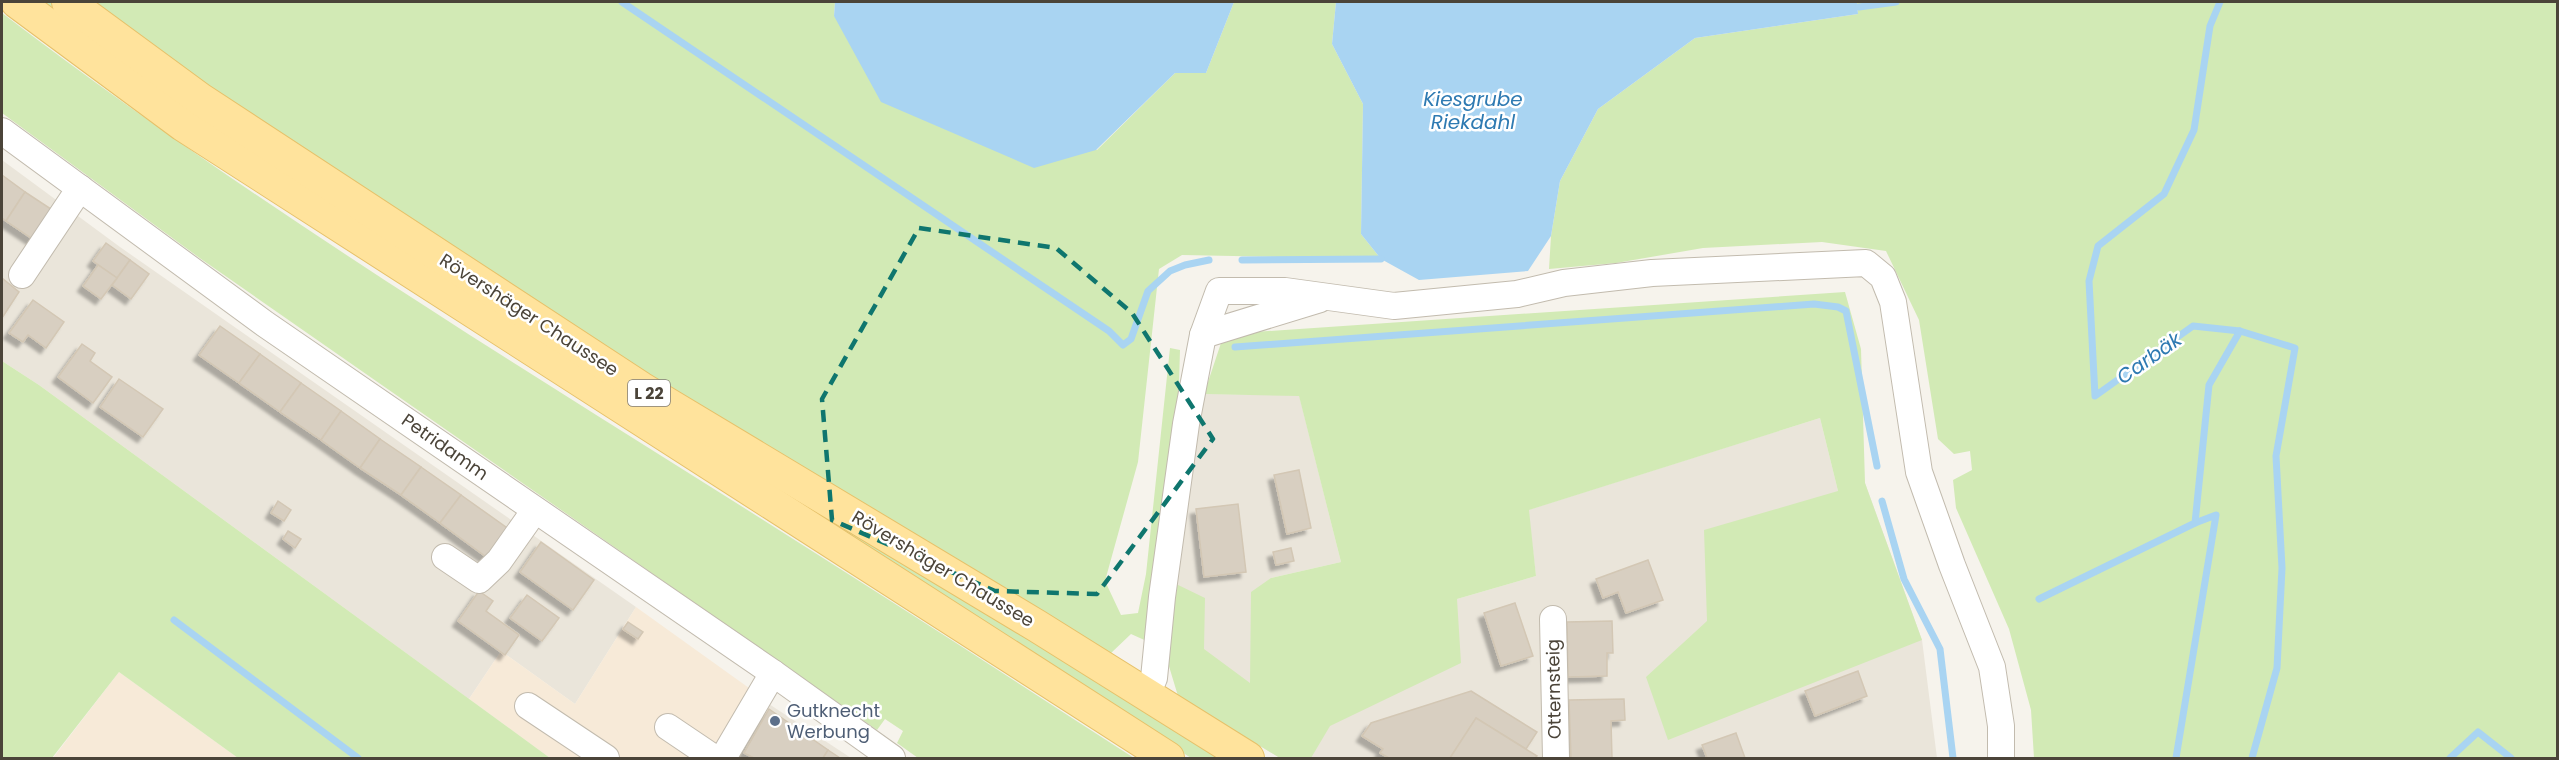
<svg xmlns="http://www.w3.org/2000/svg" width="2559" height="760" viewBox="0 0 2559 760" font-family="Poppins,sans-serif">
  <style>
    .residential { fill: #eae5da }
    .commercial { fill: #f7ead8 }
    .green { fill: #d2eab5 }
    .water { fill: #a9d4f2 }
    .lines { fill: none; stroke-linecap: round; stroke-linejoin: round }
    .stream { stroke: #a9d4f2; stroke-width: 7 }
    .building { fill: #d8cfc1; stroke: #d3c7b4; stroke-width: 1.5; filter: url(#shadow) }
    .minor-casing { stroke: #c2bbae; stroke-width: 28 }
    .major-casing { stroke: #e6c16a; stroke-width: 34 }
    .minor { stroke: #fff; stroke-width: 26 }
    .major { stroke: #ffe39c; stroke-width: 32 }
    .marked { fill: none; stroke: #0f766e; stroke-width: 4.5; stroke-dasharray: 12 8; stroke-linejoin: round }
    .service-dot { fill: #5c6f8a; stroke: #fff; stroke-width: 2 }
    .labels { text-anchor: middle; stroke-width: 5; stroke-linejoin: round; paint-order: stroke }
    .shield { fill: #fff; stroke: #817c74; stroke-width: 1.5 }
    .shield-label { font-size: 16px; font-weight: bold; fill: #4b4439 }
    .street-label { font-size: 18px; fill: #4b4439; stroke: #fff }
    .service-label { font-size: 18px; fill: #4e5e75; stroke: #fff; text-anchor: start }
    .water-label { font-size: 20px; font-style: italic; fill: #2e7ab2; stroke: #fff }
  </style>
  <defs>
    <filter id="shadow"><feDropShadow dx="-5.5" dy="5.5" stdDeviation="1.5" flood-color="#0004"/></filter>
  </defs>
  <rect width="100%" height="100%" fill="#f6f3ec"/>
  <g class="residential">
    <polygon points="2,160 120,247 636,607 575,704 501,651 469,699 39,385 2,361"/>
    <polygon points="1204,394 1299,395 1341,562 1271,578 1457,599 1536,576 1528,510 1820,418 1838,491 1865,483 1922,640 1937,758 1280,758 1178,696 1174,583 1191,443"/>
    <polygon points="769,704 851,758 738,758"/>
  </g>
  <g class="commercial">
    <polygon points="636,607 749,688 709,758 550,758 469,699 501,651 575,704"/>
    <polygon points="119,672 238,758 53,758"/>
  </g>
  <g class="green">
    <polygon points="32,2 50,2 98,38 1225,758 1191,758 1111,706 692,444"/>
    <polygon points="88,2 835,2 834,16 1097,150 1175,73 1206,73 1234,2 1336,2 1332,44 1363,104 1361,234 1381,259 1182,255 1159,269 1138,462 1105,581 1121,615 1138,613 1146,574 1170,348 1180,350 1177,451 1151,643 1131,634 1110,654 874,515 421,235"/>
    <polygon points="1857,2 2557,2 2557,758 2034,758 2031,710 2009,629 1956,508 1953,480 1972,470 1970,451 1954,454 1938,439 1919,320 1886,251 1822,242 1703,248 1616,263 1549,269 1551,236 1560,181 1598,109 1695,38 1858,14"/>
    <path d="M2,13C220,179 454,326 687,472C837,566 986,662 1134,758H918L897,743L903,731L885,719L877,730L201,259L2,113Z"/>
    <polygon points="1845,292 1861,349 1865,483 1922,640 1668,740 1646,677 1707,621 1704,530 1838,491 1820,418 1529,510 1536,576 1457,599 1461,663 1330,726 1311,758 1280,758 1178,696 1168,663 1174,583 1205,598 1204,649 1250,683 1251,592 1271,578 1341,562 1299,396 1204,394 1224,334"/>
    <polygon points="2,361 39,385 550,758 238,758 119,672 52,758 2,758"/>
  </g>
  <g class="water">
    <polygon points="835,2 1234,2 1206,73 1175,73 1096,150 1034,168 881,102 834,16"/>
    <polygon points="1336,2 1857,2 1858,14 1695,38 1598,109 1560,181 1551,236 1528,271 1419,280 1381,259 1361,234 1363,104 1332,44"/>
  </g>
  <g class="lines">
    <g class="stream">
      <polyline points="622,2 1109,331 1123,345 1131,339 1148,291 1170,271 1185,265 1209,260"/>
      <polyline points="2220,2 2210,26 2194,130 2164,194 2098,246 2089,281 2095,396 2193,326 2240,331 2295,348 2276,456 2282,568 2277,668 2252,758"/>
      <polyline points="1859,7 1896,2"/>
      <polyline points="1242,260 1381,259"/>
      <polyline points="1235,347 1814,304 1838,307 1846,311 1877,466"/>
      <polyline points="1882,501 1904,579 1940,649 1953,758"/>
      <polyline points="2039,599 2195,523 2209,385 2240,331"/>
      <polyline points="174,620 358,758"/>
      <polyline points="2176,758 2216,515 2195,523"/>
      <polyline points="2450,758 2478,732 2511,758"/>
    </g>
  </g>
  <g class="building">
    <polygon points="2,175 25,192 6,221 2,218"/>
    <polygon points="25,192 57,213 37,242 6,221"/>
    <polygon points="106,243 130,260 117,278 93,261"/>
    <polygon points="130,260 149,274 131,299 112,285"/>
    <polygon points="98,265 117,278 101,299 83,286"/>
    <polygon points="2,278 19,292 2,318"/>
    <polygon points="33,300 64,322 46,348 28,335 23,342 9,333"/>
    <polygon points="220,326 260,354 239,383 199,355"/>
    <polygon points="82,344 95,353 90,361 112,377 93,403 58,377"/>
    <polygon points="260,354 301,383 280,412 239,383"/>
    <polygon points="119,379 163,409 143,437 100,407"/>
    <polygon points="301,383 341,411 321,440 280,412"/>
    <polygon points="341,411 380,439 360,468 321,440"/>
    <polygon points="380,439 421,467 401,495 360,468"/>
    <polygon points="421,467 461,495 440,523 401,495"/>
    <polygon points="1299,470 1311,528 1287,534 1274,475"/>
    <polygon points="461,495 510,530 489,559 440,523"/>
    <polygon points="278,501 291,510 284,521 271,513"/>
    <polygon points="1238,504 1246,572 1204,577 1196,509"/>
    <polygon points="288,531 301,539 295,548 283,539"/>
    <polygon points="541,542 594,580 573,610 520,572"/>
    <polygon points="1291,548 1294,561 1276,565 1273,552"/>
    <polygon points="1648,560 1663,600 1626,613 1618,592 1603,598 1596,579"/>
    <polygon points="479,591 493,601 486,611 519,635 505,655 458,621"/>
    <polygon points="527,595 559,618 542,641 510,618"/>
    <polygon points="1515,603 1533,656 1501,666 1484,613"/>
    <polygon points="1612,621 1613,653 1607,653 1607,676 1568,677 1567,622"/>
    <polygon points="628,622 643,632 638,639 623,629"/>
    <polygon points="1858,671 1867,696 1815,716 1805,691"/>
    <polygon points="1471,691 1537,732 1526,749 1476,718 1450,758 1389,758 1380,753 1383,749 1362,736 1371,723"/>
    <polygon points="1624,699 1625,720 1611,721 1612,758 1571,758 1569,700"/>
    <polygon points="769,709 828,750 823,758 754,758 744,753"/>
    <polygon points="1476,718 1537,756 1535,758 1450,758"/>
    <polygon points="1736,733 1745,758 1707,758 1702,745"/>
    <polygon points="828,750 840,758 823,758"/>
  </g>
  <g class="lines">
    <defs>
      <g id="minor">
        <polyline points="2,131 265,324 773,673 892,758"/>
        <polyline points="22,275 80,188"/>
        <polyline points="1203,335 1320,299"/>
        <polyline points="445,557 479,580 499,561 535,510"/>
        <polyline points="1553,619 1556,758"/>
        <polyline points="1147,694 1154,678 1162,597 1186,424 1203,335 1219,291 1285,291 1394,306 1517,294 1564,283 1652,273 1866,263 1883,277 1893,302 1919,472 1952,565 1992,667 2001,726 2001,758"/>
        <polyline points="528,706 606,758"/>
        <polyline points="668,727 714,758"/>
        <polyline points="723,758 773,673"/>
      </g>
      <g id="major">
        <polyline points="17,2 183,125 1168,758"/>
        <polyline points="68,2 200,99 641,388 1037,626 1248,758"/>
      </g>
    </defs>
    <use href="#minor" class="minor-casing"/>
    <use href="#major" class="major-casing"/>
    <use href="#minor" class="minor"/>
    <use href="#major" class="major"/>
  </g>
  <path class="marked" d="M919,228L1056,248L1132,313L1213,439L1097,594L995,591L832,520L822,399Z"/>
  <circle class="service-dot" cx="775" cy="721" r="6"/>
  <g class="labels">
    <rect class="shield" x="628" y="380" width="42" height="26" rx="4.5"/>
    <g class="shield-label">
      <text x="649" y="399">L 22</text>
    </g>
    <g class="street-label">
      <text transform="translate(529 315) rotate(33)" y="6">Rövershäger Chaussee</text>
      <text transform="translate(445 447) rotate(35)" y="6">Petridamm</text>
      <text transform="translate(943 569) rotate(31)" y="6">Rövershäger Chaussee</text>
      <text transform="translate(1554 689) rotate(-91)" y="6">Otternsteig</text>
    </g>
    <g class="service-label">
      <text x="787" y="717">Gutknecht<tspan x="787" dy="21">Werbung</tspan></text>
    </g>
    <g class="water-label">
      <text x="1473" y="106">Kiesgrube<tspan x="1473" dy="23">Riekdahl</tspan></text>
      <text transform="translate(2149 358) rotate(-35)" y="7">Carbäk</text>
    </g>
  </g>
  <rect width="2559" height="760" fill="none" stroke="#4b4439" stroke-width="6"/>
</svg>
